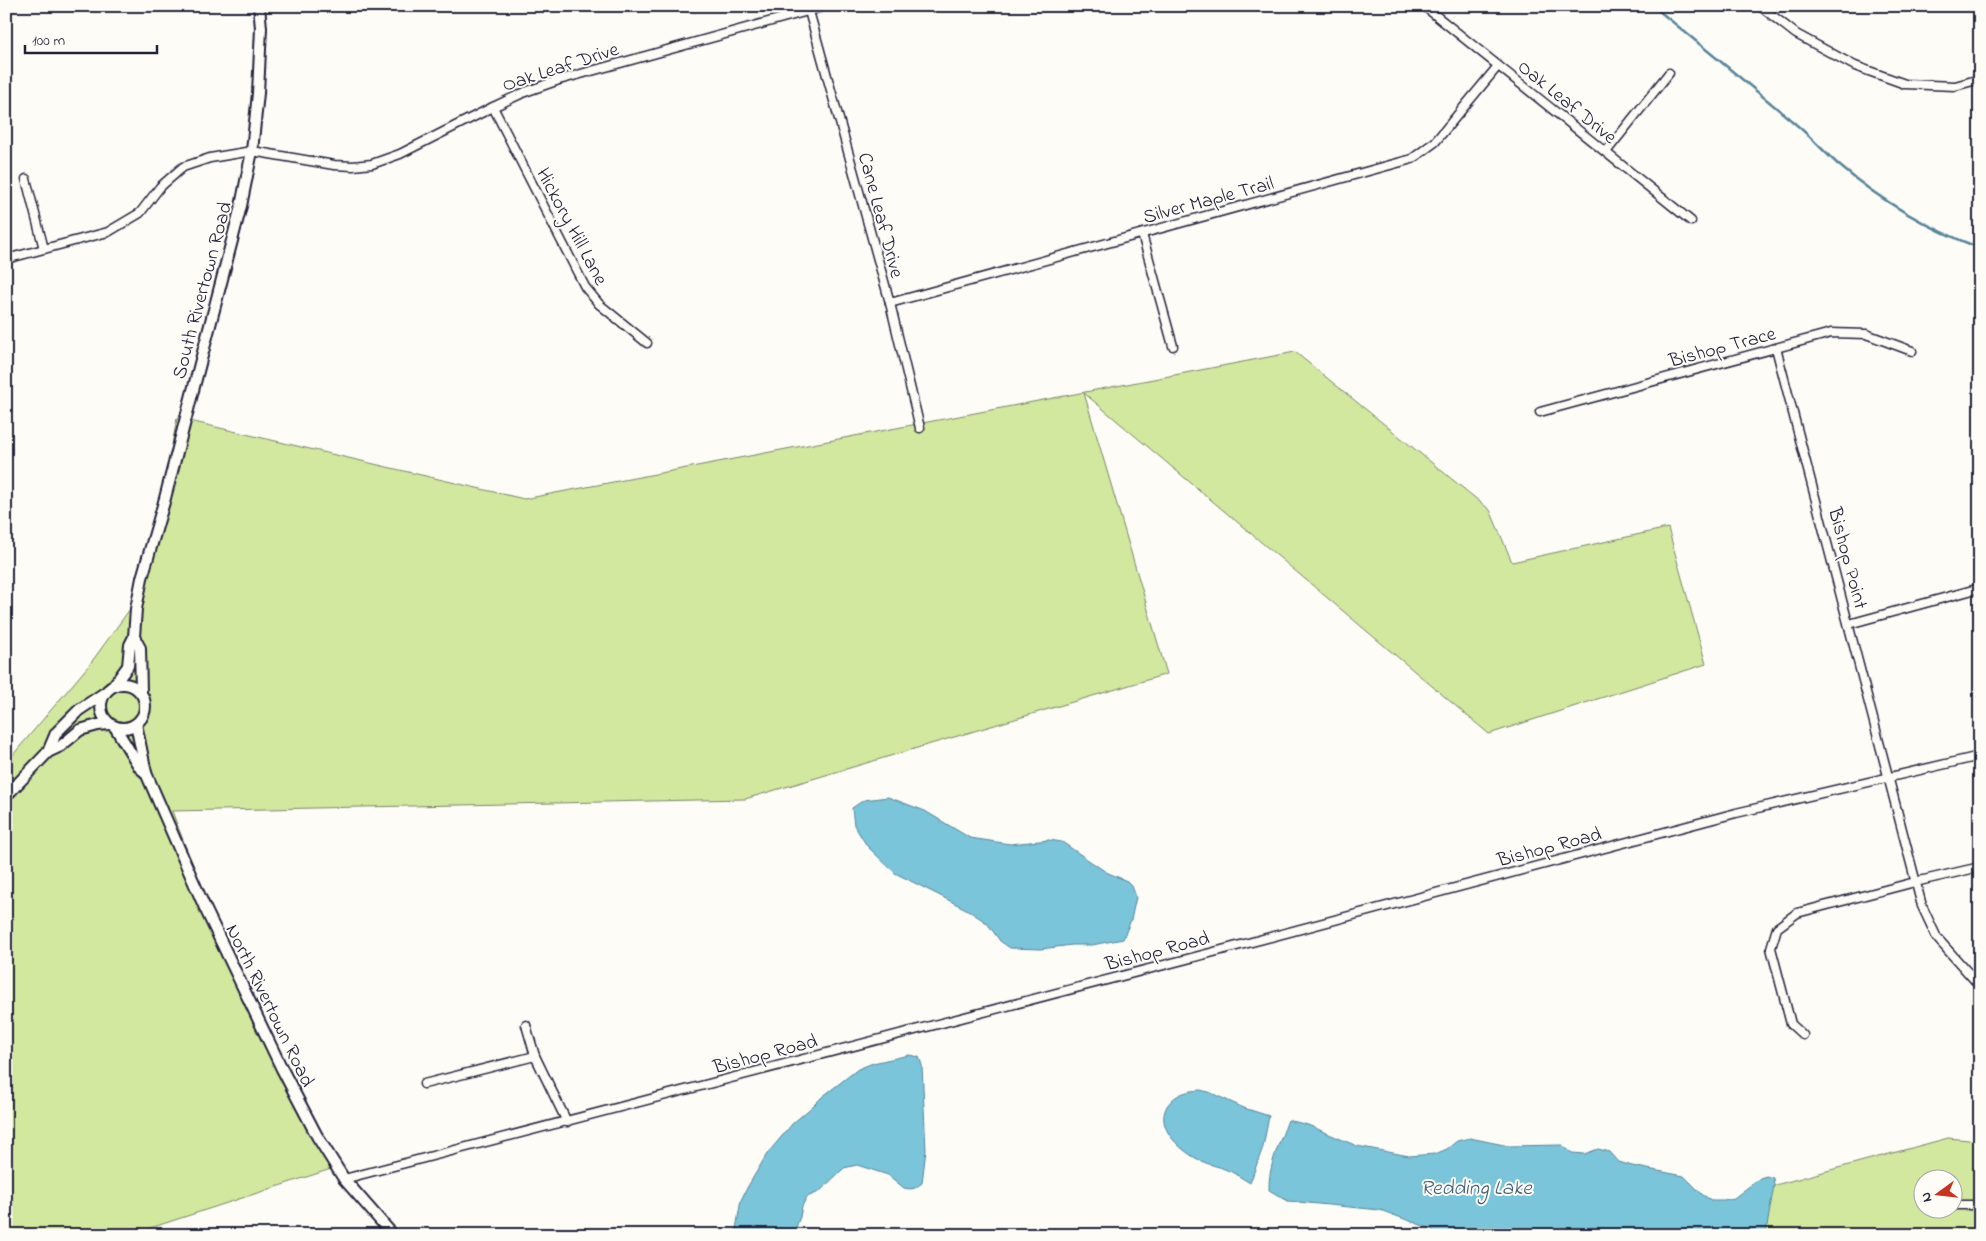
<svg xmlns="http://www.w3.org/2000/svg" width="1986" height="1241" viewBox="0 0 1986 1241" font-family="'Indie Flower',sans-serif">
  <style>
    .green { fill: #d2e89e; stroke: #7a856c; fill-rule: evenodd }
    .water { fill: #7ac5da; stroke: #57849a }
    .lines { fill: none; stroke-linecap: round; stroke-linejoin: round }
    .stream { stroke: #57849a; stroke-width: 2.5 }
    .street-casing { stroke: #22223b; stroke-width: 11 }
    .secondary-casing { stroke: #22223b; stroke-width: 14 }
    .street { stroke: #fdfcf7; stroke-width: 8 }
    .secondary { stroke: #fdfcf7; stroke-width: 10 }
    .labels { text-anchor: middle; stroke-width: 4; stroke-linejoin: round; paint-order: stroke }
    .street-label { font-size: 20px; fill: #22223b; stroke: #fdfcf7 }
    .water-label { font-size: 21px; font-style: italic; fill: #415b73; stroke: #fdfcf7 }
  </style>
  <rect width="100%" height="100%" fill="#fdfcf7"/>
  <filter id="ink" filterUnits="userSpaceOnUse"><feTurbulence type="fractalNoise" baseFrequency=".02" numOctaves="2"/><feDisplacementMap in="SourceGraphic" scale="10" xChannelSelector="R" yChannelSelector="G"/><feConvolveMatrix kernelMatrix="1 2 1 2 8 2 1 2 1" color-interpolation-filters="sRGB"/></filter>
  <g filter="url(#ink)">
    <g class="green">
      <polygon points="1295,352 1490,510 1512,562 1668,528 1706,664 1489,734 1084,393 1167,674 745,799 172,811 241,992 331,1169 129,1235 6,1235 6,763 90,664 146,587 177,418 524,499"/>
      <path d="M1948,1138L1980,1141V1235H1747L1757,1190ZM1924,1178H1954V1208H1924Z"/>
    </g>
    <g class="water">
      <polygon points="888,797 925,811 970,838 1010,844 1049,840 1062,842 1106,872 1127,881 1132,886 1136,897 1131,920 1123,939 1092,945 1072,945 1041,949 1010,948 1000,941 987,923 966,909 895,873 867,846 854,825 852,808 864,800"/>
      <polygon points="909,1055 919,1057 922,1065 926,1150 922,1183 915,1188 910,1189 904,1188 888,1175 857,1165 844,1168 819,1192 807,1197 802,1206 800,1217 793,1235 735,1235 741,1200 747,1188 767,1154 793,1123 813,1106 822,1097 858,1069 873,1063"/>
      <path d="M1200,1090L1209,1092L1244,1108L1269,1116L1263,1147L1250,1183C1243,1179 1235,1173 1227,1170C1219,1166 1209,1165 1201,1161C1183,1152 1154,1129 1167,1106C1175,1094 1186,1091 1200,1090Z"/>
      <path d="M1288,1120L1308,1125L1357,1146L1409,1156L1435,1154L1447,1149L1457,1141L1470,1138L1509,1146L1562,1145L1572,1153L1585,1154L1598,1149L1610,1152L1619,1162L1632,1166L1684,1176L1703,1195L1711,1200H1724L1734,1198L1760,1178L1766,1176L1773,1178L1774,1185L1766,1232L1765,1235H1439L1429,1228L1380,1210L1288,1201L1269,1190C1268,1166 1280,1142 1288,1120Z"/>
    </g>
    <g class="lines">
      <path class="stream" d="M1653,6C1702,46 1751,86 1799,127C1813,139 1826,154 1840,166C1881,201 1929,229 1980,248"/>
      <defs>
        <g id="street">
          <polyline points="1424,6 1691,221"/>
          <polyline points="1760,6 1796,34 1855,66 1905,84 1955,86 1980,79"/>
          <polyline points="809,11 890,303 920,428"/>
          <polyline points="493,107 585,287 599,304 647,343"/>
          <polyline points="1606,152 1669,73"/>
          <polyline points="26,179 44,249"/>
          <polyline points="1142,234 1173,346"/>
          <polyline points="6,259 108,232 140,213 160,187 183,167 210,158 252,151 334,165 353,166 372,164 400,154 493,107 525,92 559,80 826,6"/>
          <polyline points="890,303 1412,159 1435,142 1498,66"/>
          <polyline points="1776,348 1922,906 1937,938 1980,986"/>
          <polyline points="1540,412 1831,333 1866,334 1912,351"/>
          <polyline points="1849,624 1980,588"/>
          <polyline points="526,1025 535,1056 567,1122"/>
          <polyline points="1803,1035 1791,1024 1771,948 1777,928 1797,913 1915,882 1980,867"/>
          <polyline points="424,1084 535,1056"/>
          <polyline points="344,1179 1233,947 1736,813 1980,756"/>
          <polyline points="1954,1205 1980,1205"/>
        </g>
        <g id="secondary">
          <polyline points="134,637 140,648 141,692"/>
          <circle cx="123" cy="706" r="22"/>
          <polyline points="114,685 128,666 130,645 134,637 136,609 142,578 164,502 241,206 252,151 258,93 261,28 259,6"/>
          <polyline points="136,724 146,773 205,908 282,1069 317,1136 344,1179 393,1235"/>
          <polyline points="115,727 140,768 146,773"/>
          <polyline points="48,752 56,733 79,710 103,694"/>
          <polyline points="6,796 48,752 61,746 80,730 98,725 109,724"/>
        </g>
      </defs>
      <use href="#street" class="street-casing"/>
      <use href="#secondary" class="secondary-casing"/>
      <use href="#street" class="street"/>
      <use href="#secondary" class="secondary"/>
    </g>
  </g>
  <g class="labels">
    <g class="street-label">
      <text transform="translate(560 66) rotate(-18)" y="7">Oak Leaf Drive</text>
      <text transform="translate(1568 101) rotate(39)" y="7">Oak Leaf Drive</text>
      <text transform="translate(1208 199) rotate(-15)" y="7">Silver Maple Trail</text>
      <text transform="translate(882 215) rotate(75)" y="7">Cane Leaf Drive</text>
      <text transform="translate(573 226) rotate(62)" y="7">Hickory Hill Lane</text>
      <text transform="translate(201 290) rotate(-75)" y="7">South Rivertown Road</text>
      <text transform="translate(1722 346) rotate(-15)" y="7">Bishop Trace</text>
      <text transform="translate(1849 558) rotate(75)" y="7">Bishop Point</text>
      <text transform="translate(1549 846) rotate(-15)" y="7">Bishop Road</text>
      <text transform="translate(1157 950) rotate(-15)" y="7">Bishop Road</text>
      <text transform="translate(271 1005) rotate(64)" y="7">North Rivertown Road</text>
      <text transform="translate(765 1053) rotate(-15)" y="7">Bishop Road</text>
    </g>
    <g class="water-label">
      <text x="1476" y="1194">Redding Lake</text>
    </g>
  </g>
  <rect width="1986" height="1241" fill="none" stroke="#fdfcf7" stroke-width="25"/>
  <rect x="12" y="12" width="1961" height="1216" fill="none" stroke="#22223b" stroke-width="2" filter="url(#ink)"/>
  <g transform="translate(1938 1194) rotate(255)"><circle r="24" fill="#fdfcf7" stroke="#a5a5ac"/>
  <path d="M0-4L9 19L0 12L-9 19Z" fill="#c8321e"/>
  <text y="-8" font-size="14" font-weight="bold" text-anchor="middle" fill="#22223b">N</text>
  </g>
  <path d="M25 45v8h132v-8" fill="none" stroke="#22223b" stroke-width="2.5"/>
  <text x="32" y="45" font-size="15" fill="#22223b" stroke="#fdfcf7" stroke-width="4" paint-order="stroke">100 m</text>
</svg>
